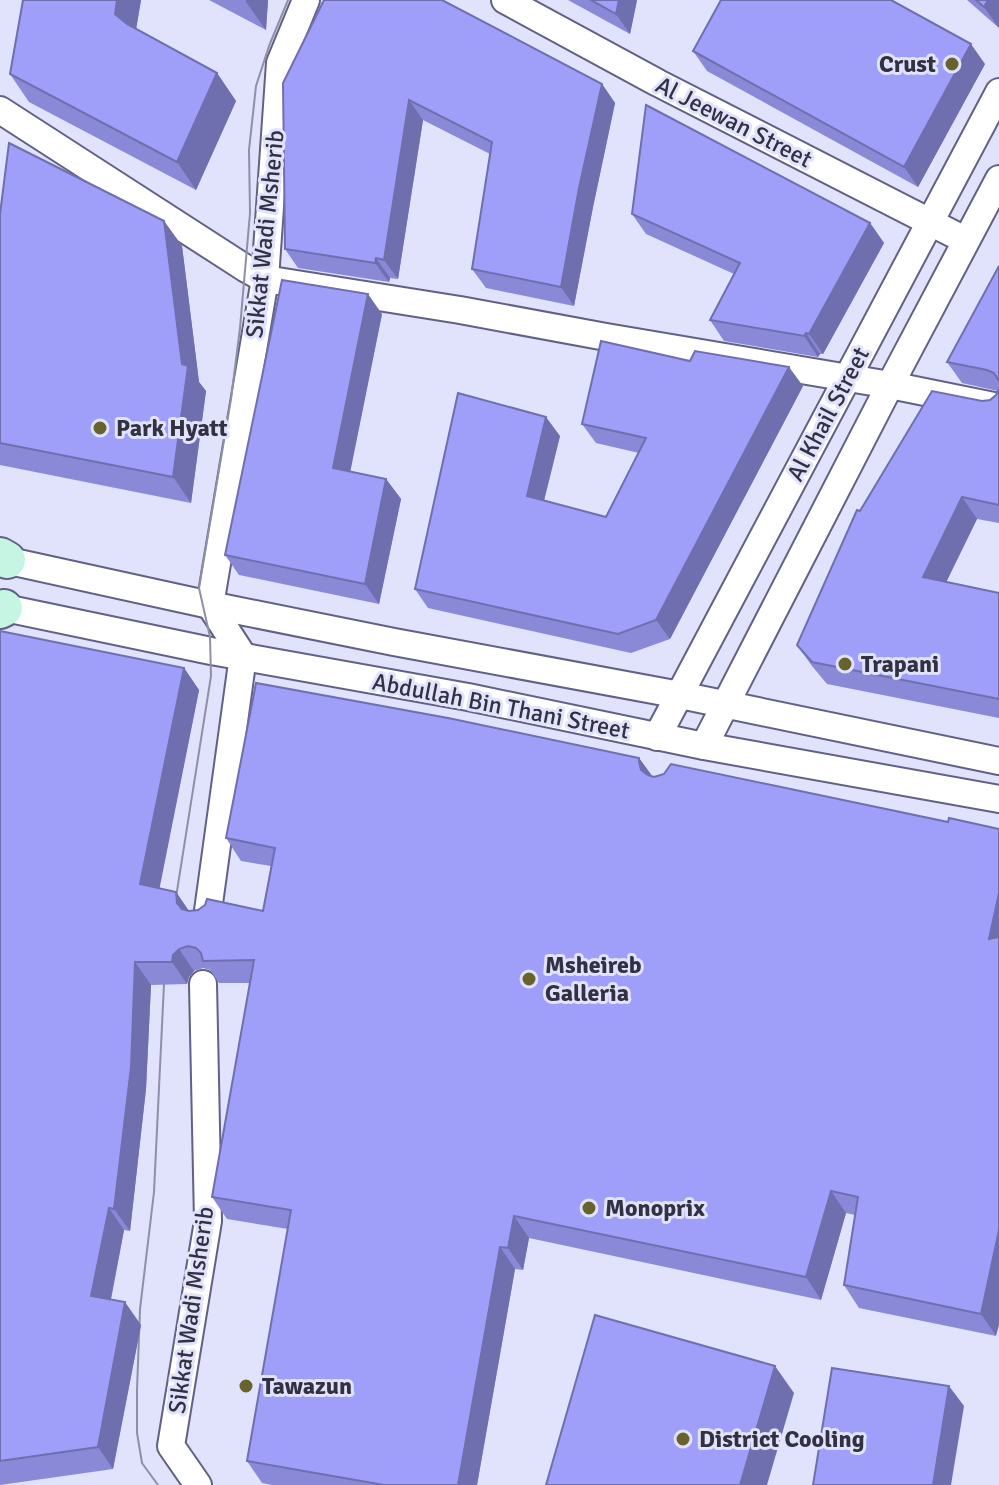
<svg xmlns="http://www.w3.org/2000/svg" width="999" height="1485" viewBox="0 0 999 1485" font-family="Signika,sans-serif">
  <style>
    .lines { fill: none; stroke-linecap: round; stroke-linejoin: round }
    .street-casing { stroke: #606185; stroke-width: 30 }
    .secondary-casing { stroke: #606185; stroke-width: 40 }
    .street { stroke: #fff; stroke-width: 26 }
    .secondary { stroke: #c6f6e3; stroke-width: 36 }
    .tram { stroke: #8f8fa5; stroke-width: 2 }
    .wall { fill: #8989d7 }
    .shaded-wall { fill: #6f6faf }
    .building { fill: #9f9ffa; stroke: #6f6faf; stroke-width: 2 }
    .poi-dot { fill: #68622f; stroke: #e1e2fc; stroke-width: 3 }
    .labels { text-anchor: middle; stroke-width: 6; stroke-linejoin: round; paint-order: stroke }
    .poi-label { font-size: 24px; font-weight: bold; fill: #313142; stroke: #e1e2fc; text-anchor: start }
    .street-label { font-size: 24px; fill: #313142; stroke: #e1e2fc }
  </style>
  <rect width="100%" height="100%" fill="#e1e2fc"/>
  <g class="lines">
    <defs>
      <g id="street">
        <polyline points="505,0 658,83 965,240"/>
        <polyline points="0,110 245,268 265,279 460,310 606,337 890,385 999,407"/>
        <polyline points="0,559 210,605 394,642 680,695 999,761"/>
        <polyline points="0,607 211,651 468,697 704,746 999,799"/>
        <polyline points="657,737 999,92"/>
        <polyline points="704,746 890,385 999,179"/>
        <polyline points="207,918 243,656 210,605 265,279 280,63 306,0"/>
        <polyline points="198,1485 171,1446 208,1221 203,984"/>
      </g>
      <g id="secondary">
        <polyline points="0,556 7,560"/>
        <polyline points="0,610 4,608"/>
      </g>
    </defs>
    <use href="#street" class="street-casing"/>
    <use href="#secondary" class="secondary-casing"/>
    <use href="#street" class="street"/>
    <use href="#secondary" class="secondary"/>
    <g class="tram">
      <polyline points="174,910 211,676 210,637 199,588 231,399 240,328 250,213 249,150 256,86 269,46 288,0"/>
      <polyline points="158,1485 142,1463 137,1433 137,1390 140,1309 154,1192 164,984"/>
    </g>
  </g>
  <g class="wall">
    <polygon points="23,0 141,0 136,29 217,73 236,101 196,190 29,102 10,74"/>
    <polygon points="209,0 268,0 266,30"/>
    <polygon points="568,0 637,0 630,34"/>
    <polygon points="967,0 999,0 999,28"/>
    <polygon points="693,51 985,64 918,187 707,71"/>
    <polygon points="283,83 602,84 615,103 593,207 574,306 486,288 472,269 490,154 423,120 398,279 390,278 389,282 298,268 285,249"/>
    <polygon points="0,214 164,221 182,246 199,382 206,391 191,503 0,465"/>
    <polygon points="632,214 870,223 884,243 823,354 820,354 818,357 724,341 710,320 734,274 646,234"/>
    <polygon points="999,266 999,523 977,519 946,582 999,593 999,718 827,684 812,666 797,645 860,511 982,401 990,400 996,395 998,391 962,383 947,362"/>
    <polygon points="382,314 350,471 386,479 401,499 379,604 239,575 225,555"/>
    <polygon points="803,386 670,639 631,653 428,608 415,589 560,436 544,501 606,517 639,453 596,443 582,424"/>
    <polygon points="0,631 184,668 199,690 159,888 176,892 189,911 263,911 271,866 241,861 226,838 639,758 652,776 996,1336 859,1308 844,1285 855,1215 846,1213 821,1300 529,1238 523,1270 515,1269 477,1485 272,1485 262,1483 247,1461 288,1229 227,1219 212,1197 250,983 219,983 210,970 203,968 194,971 189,977 187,984 151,985 146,1089 130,1231 124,1230 111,1300 141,1325 113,1469 0,1485"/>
  </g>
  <g class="shaded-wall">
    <polygon points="117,0 141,0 134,42 115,14"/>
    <polygon points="246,0 268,0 266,30 246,2"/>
    <polygon points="619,0 637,0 630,34 616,14"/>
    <polygon points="988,0 999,0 999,28 984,7"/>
    <polygon points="971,44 985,64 918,187 904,167"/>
    <polygon points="217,73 236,101 196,190 177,162"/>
    <polygon points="602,84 615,103 593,207 574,306 561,287 579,188"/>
    <polygon points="409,100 423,120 398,279 384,260"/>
    <polygon points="164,221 182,246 199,382 206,391 191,503 173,477 182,364"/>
    <polygon points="870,223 884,243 823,354 809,334"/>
    <polygon points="376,258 390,278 389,282 375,263"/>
    <polygon points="368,294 382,314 347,488 333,468"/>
    <polygon points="806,333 820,354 818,357 804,336"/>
    <polygon points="789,367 803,386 670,639 656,620"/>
    <polygon points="546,417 560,436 540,516 527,496"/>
    <polygon points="386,479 401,499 379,604 365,584"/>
    <polygon points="962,497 977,519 938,599 923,577"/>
    <polygon points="184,668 199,690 156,906 140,884"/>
    <polygon points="639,758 655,780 654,784 641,770 639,762"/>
    <polygon points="176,892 191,914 193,925 177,903"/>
    <polygon points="999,893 999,953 989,939"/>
    <polygon points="179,949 194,971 189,977 187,984 172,962 173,955"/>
    <polygon points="135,962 151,985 146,1089 130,1231 114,1209"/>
    <polygon points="831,1191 846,1213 821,1300 806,1277"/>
    <polygon points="109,1208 124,1230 107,1318 91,1296"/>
    <polygon points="514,1216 529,1238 523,1270 508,1248"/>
    <polygon points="999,1230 999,1325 996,1336 981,1314"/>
    <polygon points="500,1247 515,1269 477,1485 458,1485"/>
    <polygon points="125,1302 141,1325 113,1469 98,1447"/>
    <polygon points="775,1366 794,1393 767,1485 740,1485"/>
    <polygon points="949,1386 964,1406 951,1485 933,1485"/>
  </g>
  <g class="building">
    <polygon points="23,0 117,0 115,14 127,24 217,73 177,162 10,74"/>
    <polygon points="324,0 442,0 602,84 579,188 561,287 472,269 492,142 409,100 384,260 376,258 375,263 285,249 283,83"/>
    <polygon points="591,0 619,0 616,14"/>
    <polygon points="721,0 891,0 971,44 904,167 693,51"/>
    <polygon points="976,0 988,0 984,7"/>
    <polygon points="646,105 870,223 809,334 806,333 804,336 710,320 740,263 632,214"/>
    <polygon points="9,143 164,221 182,364 188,366 173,477 0,443 0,214"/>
    <polygon points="999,266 999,381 994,373 987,370 947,362"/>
    <polygon points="282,280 368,294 333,468 386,479 365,584 225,555"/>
    <polygon points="601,341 690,361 695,351 789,367 656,620 618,634 415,589 458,393 546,417 527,496 606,517 646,438 582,424"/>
    <polygon points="999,389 999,505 962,497 923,577 999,593 999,699 812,662 797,645 857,510 860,511 932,391 982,401 990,400 996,395"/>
    <polygon points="0,631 184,668 140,884 176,892 177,903 182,909 189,911 198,910 205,905 207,899 263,911 275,848 226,838 256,683 448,718 639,758 639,762 641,770 648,775 654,777 664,774 671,764 948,822 949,818 999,829 999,893 989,939 999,937 999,1230 981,1314 844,1285 858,1197 831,1191 806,1277 514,1216 508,1248 500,1247 458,1485 384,1485 247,1461 291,1210 212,1197 254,960 203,961 201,953 196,948 188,946 179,949 173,955 172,962 135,962 131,1067 114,1209 109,1208 91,1296 125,1302 98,1447 0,1461"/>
    <polygon points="595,1315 775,1366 740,1485 546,1485"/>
    <polygon points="832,1368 949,1386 933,1485 813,1485"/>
  </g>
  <g class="poi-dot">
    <circle cx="952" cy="64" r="8"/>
    <circle cx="100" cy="428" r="8"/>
    <circle cx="845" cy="664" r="8"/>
    <circle cx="529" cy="979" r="8"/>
    <circle cx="589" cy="1208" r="8"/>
    <circle cx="246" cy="1386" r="8"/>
    <circle cx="683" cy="1439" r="8"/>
  </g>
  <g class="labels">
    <g class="poi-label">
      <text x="936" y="72" text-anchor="end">Crust</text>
      <text x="116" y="436">Park Hyatt</text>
      <text x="861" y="672">Trapani</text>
      <text x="545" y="973">Msheireb<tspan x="545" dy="28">Galleria</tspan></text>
      <text x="605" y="1216">Monoprix</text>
      <text x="262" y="1394">Tawazun</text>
      <text x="699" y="1447">District Cooling</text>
    </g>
    <g class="street-label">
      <text transform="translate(734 122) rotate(27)" y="8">Al Jeewan Street</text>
      <text transform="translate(265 234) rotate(-84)" y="8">Sikkat Wadi Msherib</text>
      <text transform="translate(828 414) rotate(-62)" y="8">Al Khail Street</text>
      <text transform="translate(501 706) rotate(11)" y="8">Abdullah Bin Thani Street</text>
      <text transform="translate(191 1310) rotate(-82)" y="8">Sikkat Wadi Msherib</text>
    </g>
  </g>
</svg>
